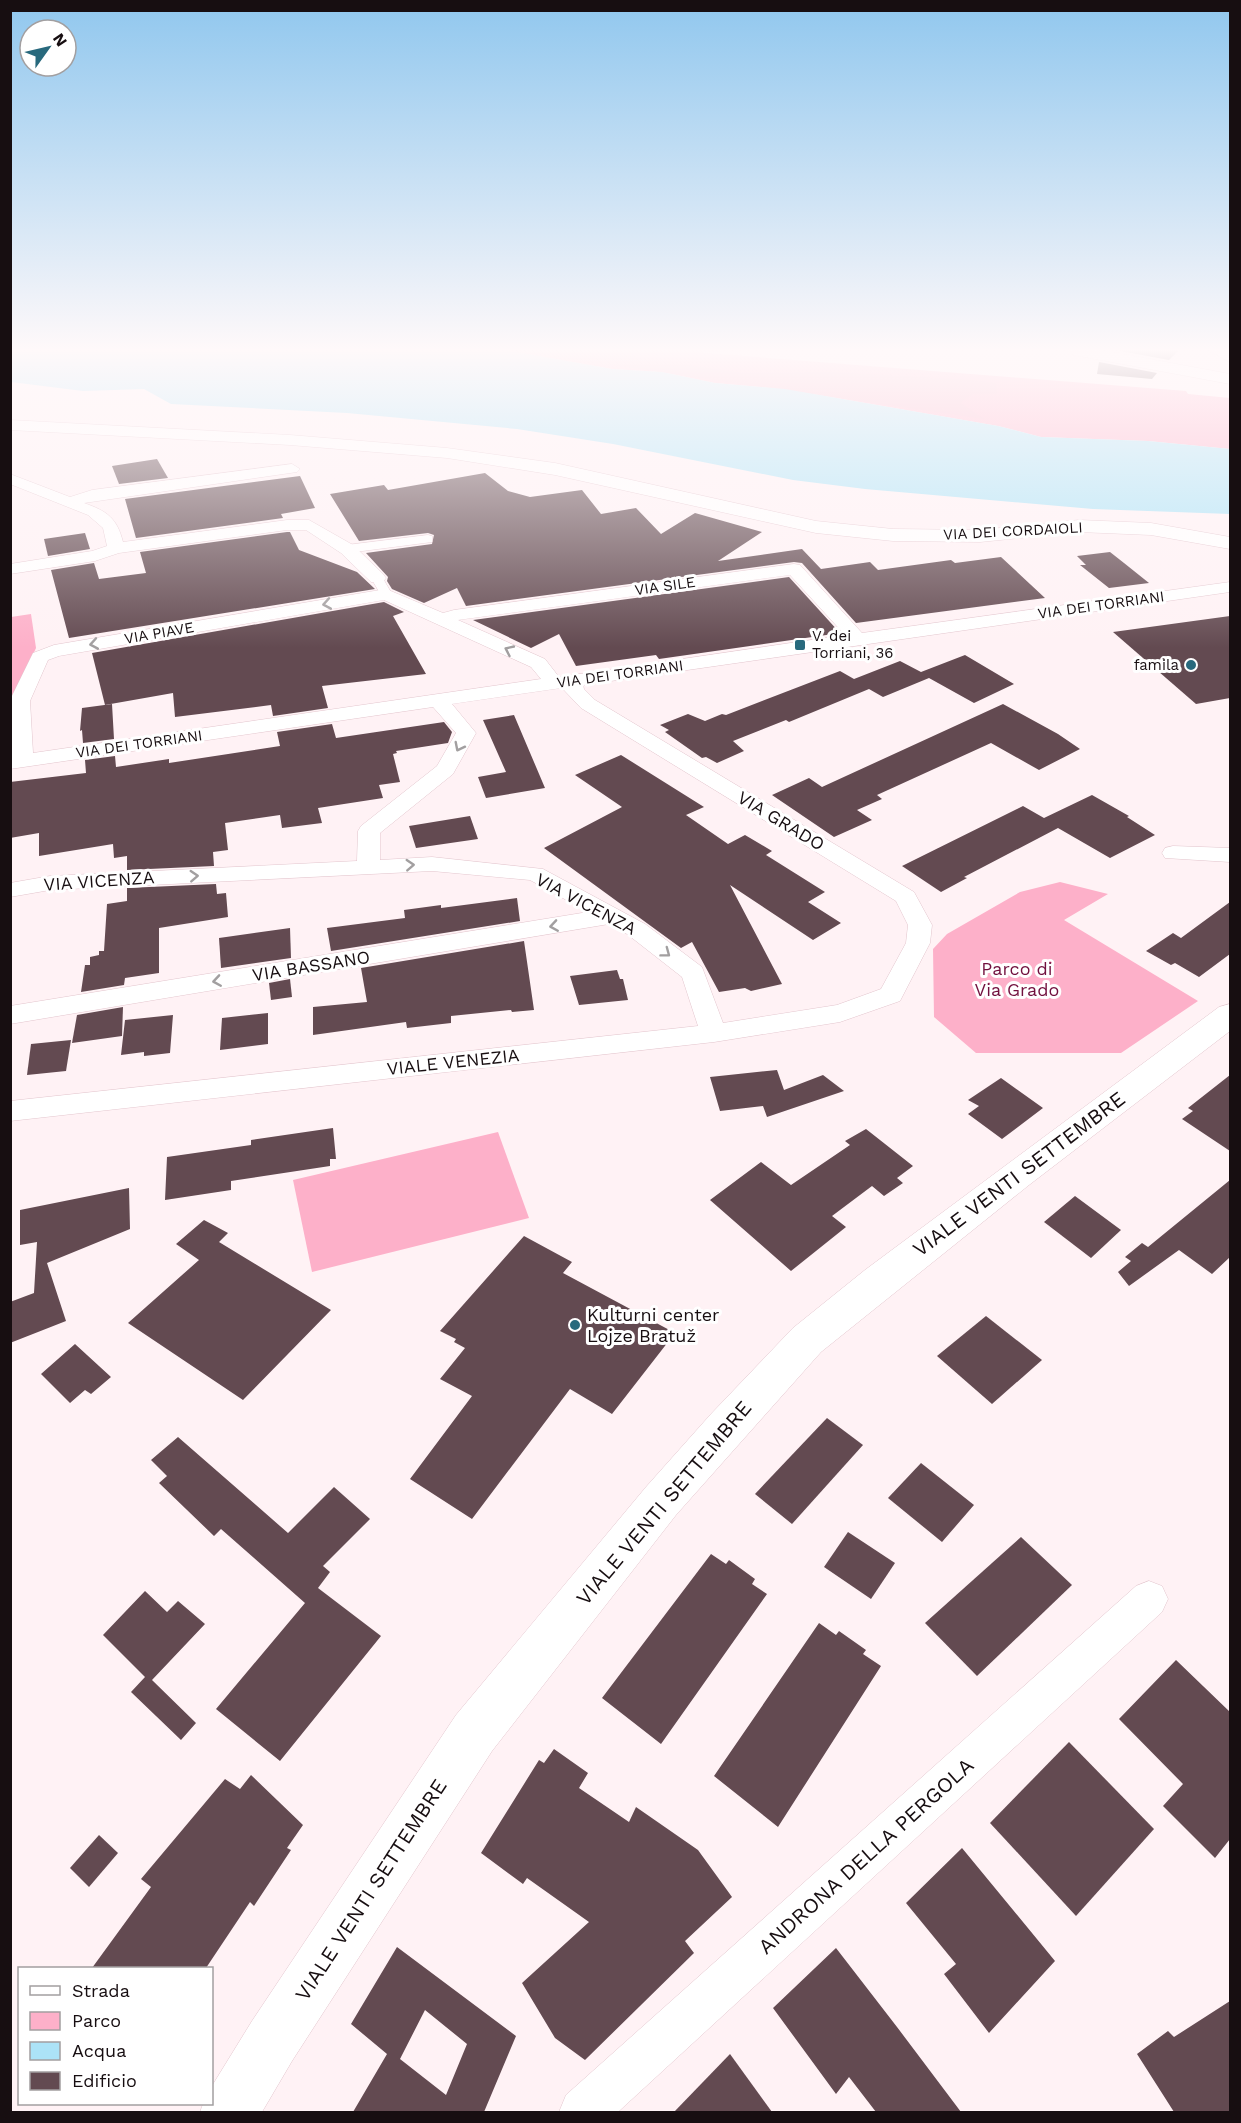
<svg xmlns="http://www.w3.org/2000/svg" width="1241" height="2123" viewBox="0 0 1241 2123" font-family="'Work Sans',sans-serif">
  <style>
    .green { fill: #fdb0c9 }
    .forest { fill: #f6b1c7 }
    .water { fill: #ace3f7 }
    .building { fill: #634a51; fill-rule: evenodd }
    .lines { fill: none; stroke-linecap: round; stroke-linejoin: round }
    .pedestrian-casing { stroke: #e3c5cd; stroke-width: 1 }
    .minor-casing { stroke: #e3c5cd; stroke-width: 1 }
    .tertiary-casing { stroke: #e3c5cd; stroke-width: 1 }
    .secondary-casing { stroke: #e3c5cd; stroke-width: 1 }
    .pedestrian { fill: #fff; fill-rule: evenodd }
    .minor { fill: #fff; fill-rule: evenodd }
    .tertiary { fill: #fff; fill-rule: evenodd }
    .secondary { fill: #fff; fill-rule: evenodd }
    .oneway { stroke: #a29fa0 }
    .poi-dot { fill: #28697d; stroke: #fff; stroke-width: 2 }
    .labels { text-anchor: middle; stroke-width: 6; stroke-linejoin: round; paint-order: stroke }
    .far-street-label { font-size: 15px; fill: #170e11; stroke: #fff }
    .far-poi-label { font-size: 15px; fill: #170e11; stroke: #fff; text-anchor: start }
    .street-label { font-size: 18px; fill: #170e11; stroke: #fff }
    .park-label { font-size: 18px; fill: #71103e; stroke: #fff }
    .poi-label { font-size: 18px; fill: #170e11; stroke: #fff; text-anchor: start }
    .near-street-label { font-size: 21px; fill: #170e11; stroke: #fff }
  </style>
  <rect width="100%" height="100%" fill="#fff2f5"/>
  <g class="green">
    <polygon points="505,350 715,350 719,352 694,352 1186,391 1188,394 1230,398 1230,449 1148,441 1041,437 998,426 785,389 715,383 662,372 612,369"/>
    <polygon points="31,614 36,648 11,703 11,617"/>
    <polygon points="1060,882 1108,894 1064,920 1198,1001 1121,1053 976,1053 934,1017 933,949 947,934 1020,892"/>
    <polygon points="498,1132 529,1218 312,1272 293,1180"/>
  </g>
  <polygon class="forest" points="508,350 590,350 743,373 832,372 970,380 996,383 997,394 972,394 961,403 984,419"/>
  <polygon class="water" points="11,350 505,350 612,369 662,372 715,383 785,389 998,426 1041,437 1148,441 1230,449 1230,514 1093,509 865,489 793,480 613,444 517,429 347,413 171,404 144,389 83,391 11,382"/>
  <g class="building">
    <polygon points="1115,350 1179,350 1169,360"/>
    <polygon points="1099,362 1157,373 1152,379 1097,374"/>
    <polygon points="157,459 168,478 119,484 112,466"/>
    <polygon points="485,473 508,491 530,497 582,490 601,514 636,508 661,534 695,513 762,532 718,561 802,549 821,569 870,562 878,570 951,560 955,563 1001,557 1045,598 856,623 802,563 794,562 466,606 457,588 424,603 392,589 387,581 388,577 366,553 432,544 434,535 428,533 359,541 330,494 384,485 388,490"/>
    <polygon points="300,476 315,508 281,514 283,518 136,538 125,499"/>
    <polygon points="287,532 290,532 299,550 357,572 375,589 69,638 51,570 94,563 99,579 146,573 140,552"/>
    <polygon points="85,533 90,549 48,556 44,539"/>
    <polygon points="1110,552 1124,563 1149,583 1109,588 1080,565 1086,565 1077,556"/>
    <polygon points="789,577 840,633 659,659 656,655 576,666 559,634 531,648 473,620"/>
    <polygon points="384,602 404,612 393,616 426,674 322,686 328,708 273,716 271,705 175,717 173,693 105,705 92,653"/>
    <polygon points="1230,616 1230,698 1196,704 1113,632"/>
    <polygon points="965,655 1014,684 974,703 929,678 883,697 869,689 789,722 786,720 733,741 744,751 717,763 706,757 702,758 665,732 669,730 660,725 688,714 705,721 722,714 726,715 840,671 854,679 900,661 921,672"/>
    <polygon points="112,704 114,739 83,743 82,730 80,731 82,708"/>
    <polygon points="1003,704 1058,734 1080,749 1039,770 991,743 877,795 882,799 857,810 872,820 834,837 772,795 809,778 822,787"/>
    <polygon points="514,715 545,788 486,798 478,777 506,772 483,720"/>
    <polygon points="444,722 452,732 448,743 396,751 397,753 393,754 400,782 379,785 383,798 318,808 322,823 282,828 280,815 225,823 228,850 213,852 214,866 127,870 127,856 114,858 113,844 39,856 39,833 10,838 10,782 86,773 85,760 115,756 116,767 169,759 169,763 280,746 277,732 332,724 336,738"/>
    <polygon points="621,755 704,807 686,815 728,844 745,835 772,851 766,855 825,892 808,902 841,923 813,940 730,885 782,984 751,991 745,988 719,992 692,942 681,948 544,848 622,807 575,775"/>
    <polygon points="1092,795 1129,816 1127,817 1155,835 1110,858 1058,828 964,877 967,878 941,892 902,866 1023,806 1044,818"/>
    <polygon points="470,816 478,839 416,848 409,826"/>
    <polygon points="216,884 217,894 226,893 228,917 159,928 159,973 125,978 124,985 81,992 85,965 90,965 90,957 99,955 99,951 104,951 107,904 127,901 127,888"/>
    <polygon points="517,898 520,921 331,951 327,928 405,918 404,910 441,905 441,908"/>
    <polygon points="1230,902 1230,954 1199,977 1175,963 1171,965 1146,951 1173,933 1181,938"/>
    <polygon points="290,928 291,958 221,968 219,938"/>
    <polygon points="524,941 534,1010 512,1012 511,1010 451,1016 451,1023 407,1028 406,1022 313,1035 313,1007 367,1002 361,968"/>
    <polygon points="617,970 620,979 623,979 628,1000 579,1005 570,976"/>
    <polygon points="290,979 292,997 271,1000 269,983"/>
    <polygon points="123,1007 122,1036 72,1043 77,1015"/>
    <polygon points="268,1013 268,1044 220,1050 222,1018"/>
    <polygon points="173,1015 170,1053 144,1056 144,1052 121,1055 125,1020"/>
    <polygon points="71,1040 66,1071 27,1075 31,1044"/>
    <polygon points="777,1070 784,1090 823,1075 844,1091 767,1117 763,1106 720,1111 710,1077"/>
    <polygon points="1230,1075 1230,1151 1182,1119 1193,1111 1188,1108"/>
    <polygon points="1001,1078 1043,1108 1002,1139 968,1114 979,1106 968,1100"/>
    <polygon points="333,1128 336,1159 330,1159 330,1166 231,1181 231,1190 165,1200 167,1157 251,1145 251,1140"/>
    <polygon points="866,1129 913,1166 897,1178 903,1183 884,1196 872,1186 832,1216 846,1227 791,1271 710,1200 761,1162 791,1185 850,1145 845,1141"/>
    <polygon points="1230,1180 1230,1257 1212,1274 1179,1250 1129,1286 1118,1272 1131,1261 1125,1257 1142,1243 1148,1247"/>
    <polygon points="129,1188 130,1229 47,1263 66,1321 10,1343 10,1302 34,1293 37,1242 20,1245 20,1210"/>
    <polygon points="1075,1196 1121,1230 1091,1258 1044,1222"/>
    <polygon points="204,1220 228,1233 219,1242 331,1310 243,1400 128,1323 199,1260 176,1244"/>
    <polygon points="524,1236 572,1262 563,1273 675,1333 612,1414 570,1389 472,1519 410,1479 472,1396 440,1379 465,1348 454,1342 456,1339 440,1331"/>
    <polygon points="986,1316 1042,1360 992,1404 937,1356"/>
    <polygon points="75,1344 111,1377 91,1394 85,1390 70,1403 41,1374"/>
    <polygon points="827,1418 863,1445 792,1524 755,1494"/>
    <polygon points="178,1437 288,1533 334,1487 370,1519 323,1566 330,1572 318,1588 381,1636 280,1761 216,1709 305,1603 221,1529 214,1536 159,1483 167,1476 151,1460"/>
    <polygon points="921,1463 974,1505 942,1542 888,1498"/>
    <polygon points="848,1532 895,1563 871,1599 824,1567"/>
    <polygon points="1021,1537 1072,1585 977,1676 925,1623"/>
    <polygon points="711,1554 726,1564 729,1560 755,1579 752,1584 767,1594 661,1744 602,1698"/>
    <polygon points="145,1591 167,1612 178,1601 205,1624 152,1680 196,1723 181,1740 131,1692 145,1677 103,1635"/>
    <polygon points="819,1623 836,1635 839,1631 866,1650 863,1654 881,1666 778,1827 714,1776"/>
    <polygon points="1176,1660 1230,1712 1230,1839 1215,1858 1163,1806 1183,1784 1119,1719"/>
    <polygon points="1069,1742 1154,1829 1076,1916 990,1823"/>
    <polygon points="554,1749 588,1773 579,1788 629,1822 636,1807 698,1850 732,1897 685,1941 694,1953 585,2060 555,2038 522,1983 589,1922 527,1878 523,1884 481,1853 539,1760 544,1763"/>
    <polygon points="251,1775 303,1825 287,1848 291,1850 254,1906 250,1902 206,1968 92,1968 151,1887 141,1879 225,1779 240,1789"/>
    <polygon points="99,1835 118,1853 89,1887 70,1868"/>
    <polygon points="962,1848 1055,1961 989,2033 944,1974 956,1964 906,1903"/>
    <path d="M397,1947L516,2036L484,2112H353L387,2054L351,2024ZM425,2010L467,2044L446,2095L400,2059Z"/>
    <polygon points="836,1948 897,2027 961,2112 876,2112 849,2077 836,2094 773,2008"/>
    <polygon points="1230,2001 1230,2112 1174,2112 1137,2054 1168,2031 1174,2037"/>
    <polygon points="730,2054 772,2112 674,2112"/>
  </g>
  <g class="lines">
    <defs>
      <g id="pedestrian">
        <polygon points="428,535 432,536 432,542 347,553 341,549 347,545"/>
        <polygon points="377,574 381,575 392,594 390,597 386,598 382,597 371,578"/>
      </g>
      <g id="minor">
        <polygon points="1208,350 1224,350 1230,353 1230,362"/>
        <path d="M292,464L300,469L297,472L84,503C107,511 117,518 123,542L287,520H309L353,545L383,574L386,578L383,582H371L341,553L306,530H287L119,553L95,561L10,574V564L92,551L107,546L103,528L88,515L10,484V474L70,497L92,490Z"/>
        <path d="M794,564L800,565L862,633L1230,582V592L583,685L584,689L595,700L914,892L932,925L930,943L900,1001L840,1022L714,1042L10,1121V1101L698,1026L682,977L627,934L609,924L10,1024V1006L588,912L530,880L432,871L50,890L10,897V883L50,876L357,861L358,831L361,826L437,766L456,733L433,707L10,769V700L33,653L54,645L386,589L443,613L454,610ZM790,575L845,635L559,677L545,659L458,620ZM384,600L531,667L541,679L33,753L30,701L48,660L59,656ZM562,688L581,708L896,901L908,925L906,943L881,989L837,1005L723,1023L702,967L645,924L543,869L432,857L380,860V833L453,774L476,733L452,704Z"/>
        <polygon points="1173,846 1230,848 1230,862 1165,858 1162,853 1165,848"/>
        <polygon points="1149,1581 1162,1586 1168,1599 1162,1612 618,2112 559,2112 566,2095 1136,1586"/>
      </g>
      <polygon id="tertiary" points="10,420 290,435 447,448 555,463 816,521 893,529 980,530 1079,520 1151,523 1230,537 1230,549 1151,535 1079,532 980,542 893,541 816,533 555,475 447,458 290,445 10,430"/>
      <g id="secondary">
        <polygon points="1066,350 1101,350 1230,374 1230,384 1074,355"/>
        <polygon points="1230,1004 1230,1031 1029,1185 821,1352 676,1515 492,1751 292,2061 262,2112 200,2112 203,2104 212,2104 212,2086 252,2021 456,1715 646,1487 711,1414 793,1328 865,1270 1219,1007"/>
      </g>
    </defs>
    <use href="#pedestrian" class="pedestrian-casing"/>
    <use href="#minor" class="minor-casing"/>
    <use href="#tertiary" class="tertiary-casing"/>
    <use href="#secondary" class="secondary-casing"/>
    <use href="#pedestrian" class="pedestrian"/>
    <use href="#minor" class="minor"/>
    <use href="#tertiary" class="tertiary"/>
    <use href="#secondary" class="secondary"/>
  </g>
  <defs><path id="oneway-chevron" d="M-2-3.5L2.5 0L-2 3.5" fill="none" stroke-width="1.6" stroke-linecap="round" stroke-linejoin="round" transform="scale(1.5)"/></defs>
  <g class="oneway">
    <use href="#oneway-chevron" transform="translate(327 604) rotate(170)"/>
    <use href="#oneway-chevron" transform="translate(94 644) rotate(170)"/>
    <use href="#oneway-chevron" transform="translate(509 650) rotate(-155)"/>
    <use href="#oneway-chevron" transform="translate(459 747) rotate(117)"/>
    <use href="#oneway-chevron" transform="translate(410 865) rotate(-3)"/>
    <use href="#oneway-chevron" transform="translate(194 876) rotate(-3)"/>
    <use href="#oneway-chevron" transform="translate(554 926) rotate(171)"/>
    <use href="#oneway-chevron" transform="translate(666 953) rotate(37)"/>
    <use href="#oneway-chevron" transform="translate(217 981) rotate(171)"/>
  </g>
  <linearGradient id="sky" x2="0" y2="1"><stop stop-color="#90c7ee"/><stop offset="0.54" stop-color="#fff9fa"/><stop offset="1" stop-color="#fff9fa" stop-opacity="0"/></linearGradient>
  <rect width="1241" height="648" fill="url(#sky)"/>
  <g class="poi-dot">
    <rect x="794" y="639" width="12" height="12" rx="3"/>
    <circle cx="1191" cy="665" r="6"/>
    <circle cx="575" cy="1325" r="6"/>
  </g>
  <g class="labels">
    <g class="far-street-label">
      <text transform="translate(1013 531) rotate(-3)" y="5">VIA DEI CORDAIOLI</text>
      <text transform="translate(665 586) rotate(-8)" y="5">VIA SILE</text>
      <text transform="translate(1101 605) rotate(-8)" y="5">VIA DEI TORRIANI</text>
      <text transform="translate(159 633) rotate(-10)" y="5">VIA PIAVE</text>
      <text transform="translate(620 674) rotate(-8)" y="5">VIA DEI TORRIANI</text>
      <text transform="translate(139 744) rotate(-8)" y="5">VIA DEI TORRIANI</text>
    </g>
    <g class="far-poi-label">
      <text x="812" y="641">V. dei<tspan x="812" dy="17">Torriani, 36</tspan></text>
      <text x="1179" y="670" text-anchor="end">famila</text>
    </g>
    <g class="street-label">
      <text transform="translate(781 821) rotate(31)" y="6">VIA GRADO</text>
      <text transform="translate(99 881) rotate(-4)" y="6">VIA VICENZA</text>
      <text transform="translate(586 904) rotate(28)" y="6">VIA VICENZA</text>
      <text transform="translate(311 966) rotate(-9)" y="6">VIA BASSANO</text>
      <text transform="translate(453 1062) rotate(-6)" y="6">VIALE VENEZIA</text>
    </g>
    <g class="park-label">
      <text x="1017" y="975">Parco di<tspan x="1017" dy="21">Via Grado</tspan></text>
    </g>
    <g class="poi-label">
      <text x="587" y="1321">Kulturni center<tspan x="587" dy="21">Lojze Bratuž</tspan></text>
    </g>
    <g class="near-street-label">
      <text transform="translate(1019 1174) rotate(-37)" y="7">VIALE VENTI SETTEMBRE</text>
      <text transform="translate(664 1503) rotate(-50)" y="7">VIALE VENTI SETTEMBRE</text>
      <text transform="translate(866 1856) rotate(-42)" y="7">ANDRONA DELLA PERGOLA</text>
      <text transform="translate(371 1890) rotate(-57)" y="7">VIALE VENTI SETTEMBRE</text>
    </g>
  </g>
  <rect width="1241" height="2123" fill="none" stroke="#170e11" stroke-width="24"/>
  <rect x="18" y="1967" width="195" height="138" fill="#ffffff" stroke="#a29fa0" stroke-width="1.5"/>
  <rect x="30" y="1986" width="30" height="9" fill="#ffffff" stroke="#a29fa0" stroke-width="1.5"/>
  <text x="72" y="1997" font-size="18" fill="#170e11">Strada</text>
  <rect x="30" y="2012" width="30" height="18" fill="#fdb0c9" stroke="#a29fa0" stroke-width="1.5"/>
  <text x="72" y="2027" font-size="18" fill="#170e11">Parco</text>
  <rect x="30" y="2042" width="30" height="18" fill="#ace3f7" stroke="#a29fa0" stroke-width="1.5"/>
  <text x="72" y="2057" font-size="18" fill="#170e11">Acqua</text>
  <rect x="30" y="2072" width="30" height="18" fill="#634a51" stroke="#a29fa0" stroke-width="1.5"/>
  <text x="72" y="2087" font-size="18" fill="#170e11">Edificio</text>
  <g transform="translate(48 48) rotate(56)"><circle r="28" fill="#ffffff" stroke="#a29fa0" stroke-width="1.5"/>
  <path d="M0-4.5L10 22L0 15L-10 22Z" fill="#28697d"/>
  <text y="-9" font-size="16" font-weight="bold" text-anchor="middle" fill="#170e11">N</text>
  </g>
</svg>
